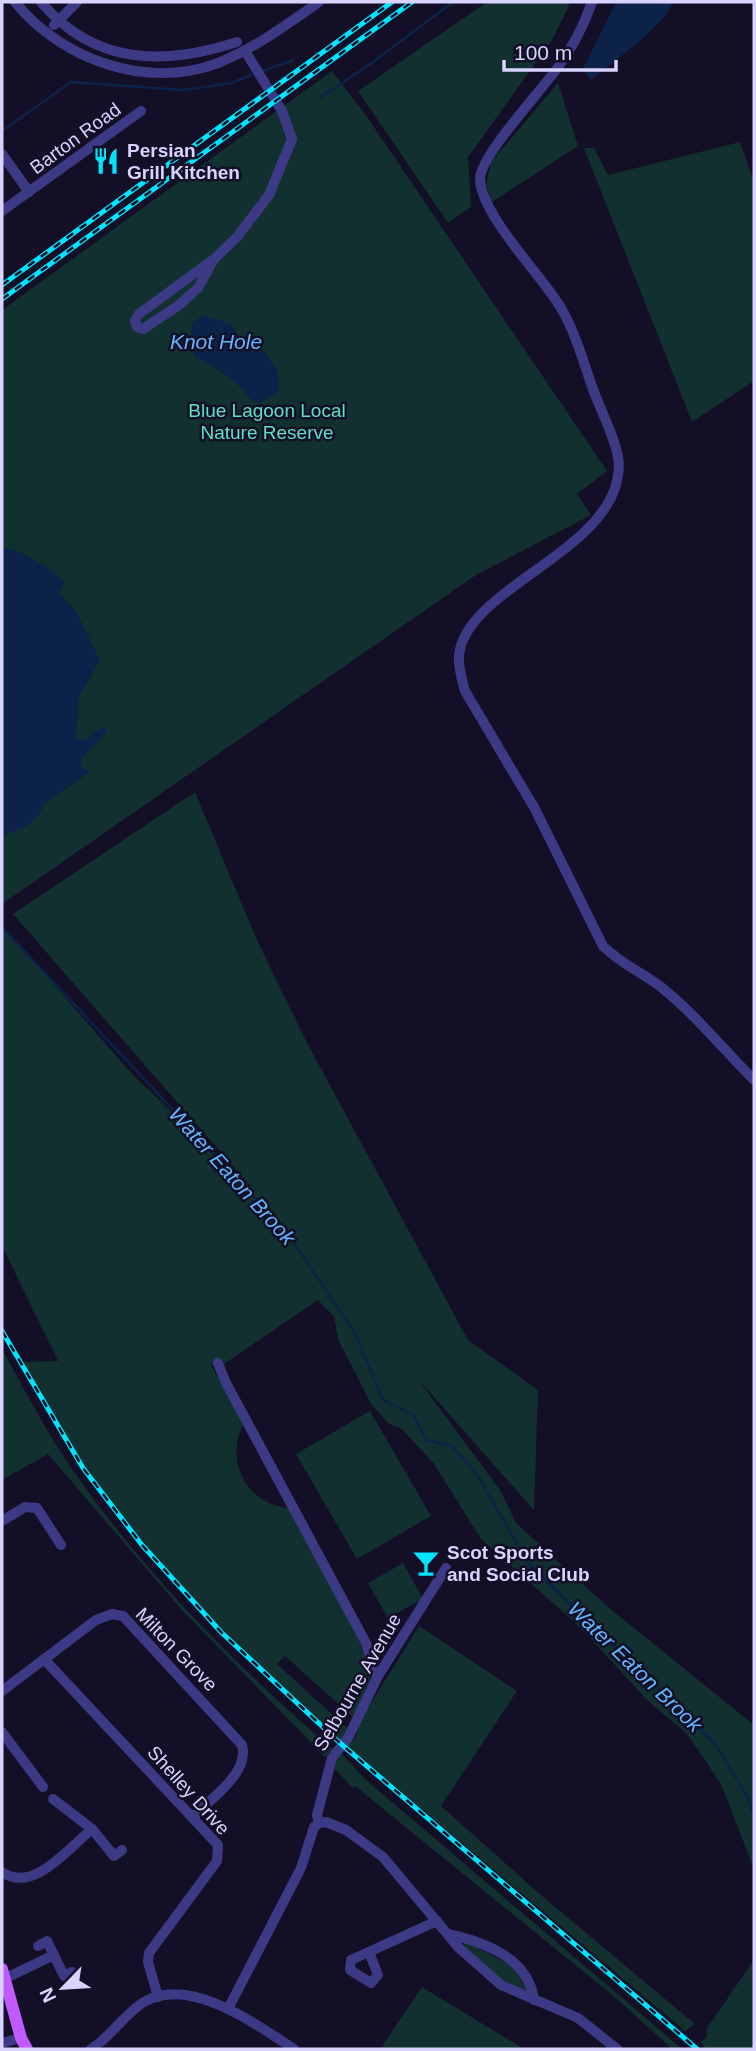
<svg xmlns="http://www.w3.org/2000/svg" width="756" height="2051" viewBox="0 0 756 2051" font-family="Helvetica,sans-serif">
  <style>
    .green { fill: #12302f }
    .water { fill: #0c2248 }
    .lines { fill: none; stroke-linecap: round; stroke-linejoin: round }
    .stream { stroke: #0c2248; stroke-width: 2.5 }
    .minor { stroke: #3d3a85; stroke-width: 10 }
    .major { stroke: #c25bff; stroke-width: 12 }
    .rail-casing { stroke: #00e5ff; stroke-width: 5 }
    .rail { stroke: #130f26; stroke-width: 2.5; stroke-dasharray: 8; stroke-linecap: butt }
    .labels { text-anchor: middle; stroke-width: 5; stroke-linejoin: round; paint-order: stroke }
    .street-label { font-size: 19px; fill: #d9d4ff; stroke: #130f26 }
    .poi-label { font-size: 19px; font-weight: bold; fill: #d9d4ff; stroke: #130f26; text-anchor: start }
    .park-label { font-size: 19px; fill: #5fe0c0; stroke: #130f26 }
    .water-label { font-size: 21px; font-style: italic; fill: #62b6ff; stroke: #130f26 }
  </style>
  <rect width="100%" height="100%" fill="#130f26"/>
  <g class="green">
    <polygon points="487,2 571,2 552,40 468,157 471,207 448,223 358,91"/>
    <polygon points="332,71 365,114 607,471 577,494 591,515 476,575 2,904 2,310"/>
    <polygon points="558,83 578,146 492,202 486,184 491,162"/>
    <polygon points="740,142 754,182 754,381 692,422 584,148 594,148 608,175"/>
    <path d="M195,792L256,938L306,1041L468,1340L538,1390L534,1510L418,1379L500,1490L516,1523L608,1607L754,1725V1869L721,1784L688,1735L647,1700L583,1630L481,1539L434,1464L402,1429L388,1423L371,1404L338,1339L334,1317L318,1300L224,1364L211,1365L243,1424C225,1462 246,1503 288,1508L359,1639L371,1680L353,1717L285,1656L277,1664L347,1728L342,1741C251,1660 159,1572 89,1472C64,1437 43,1399 23,1362L58,1361L2,1246V925L133,1075L252,1188L13,914Z"/>
    <path d="M2,1349C28,1396 52,1443 84,1486C154,1583 241,1670 331,1748H335L325,1757L181,1609L48,1454L2,1480Z"/>
    <polygon points="370,1411 431,1516 357,1559 296,1454"/>
    <polygon points="403,1563 423,1599 388,1618 368,1583"/>
    <polygon points="419,1626 517,1691 441,1806 542,1896 695,2024 685,2031 346,1745 355,1739 361,1719"/>
    <polygon points="340,1752 366,1780 680,2047 686,2049 672,2049 616,1998 355,1786 353,1788 332,1766"/>
    <polygon points="466,1941 517,1969 529,1986 527,1992 511,1987 463,1947"/>
    <polygon points="754,1960 754,2049 707,2049 700,2042 706,2038 707,2028"/>
    <polygon points="422,1987 524,2049 389,2049 382,2046"/>
  </g>
  <g class="water">
    <path d="M616,2H673C665,26 612,62 591,80L583,69Z"/>
    <path d="M203,315L231,324L238,335L254,340L267,355L278,372V392L262,402L252,401C237,380 216,367 194,357L191,324Z"/>
    <path d="M7,548C23,552 55,569 64,583L59,593L76,611L100,660L79,697L76,738L87,740L93,732L104,727L108,731L81,759L83,768L90,772L45,803L38,817L21,829L10,832L2,838V549Z"/>
  </g>
  <g class="lines">
    <g class="stream">
      <polyline points="262,71 294,60"/>
      <polyline points="321,97 369,65 453,2"/>
      <polyline points="2,131 71,82 183,90 231,83 251,75"/>
      <polyline points="2,927 285,1230 355,1333 383,1400 413,1415 427,1440 451,1445 476,1473 528,1563 716,1745 747,1796 754,1816"/>
    </g>
    <g class="minor">
      <path d="M15,2C62,60 147,90 218,63C255,48 286,25 319,2"/>
      <path d="M41,2C94,65 163,66 237,42"/>
      <path d="M592,2C584,25 573,47 558,67C542,90 480,156 480,179C481,213 535,269 555,299C574,325 583,362 594,392C602,413 614,435 618,457C620,466 618,478 615,488C592,557 466,592 459,655C458,667 462,680 465,691L535,809L603,946C621,964 641,972 661,987C695,1014 724,1050 754,1080"/>
      <polyline points="54,25 77,2"/>
      <polyline points="2,154 29,192"/>
      <polyline points="2,211 141,111"/>
      <polyline points="214,259 198,288 179,305 143,329 137,327 135,321 139,314 214,259 237,237 269,195 292,139 282,111 245,51"/>
      <polyline points="218,1363 225,1381 366,1643 373,1669 378,1676"/>
      <polyline points="2,1521 25,1507 37,1508 61,1545"/>
      <polyline points="44,1659 218,1845 217,1861 149,1953 148,1962 158,1997"/>
      <path d="M2,1691L96,1620L112,1614L123,1616L242,1745C250,1773 211,1798 193,1817"/>
      <polyline points="2,1732 43,1787"/>
      <polyline points="53,1799 92,1829 114,1856 122,1850"/>
      <polyline points="319,1823 326,1822 346,1830 383,1857 459,1948 501,1985 578,2018 617,2049"/>
      <path d="M2,1872C33,1894 69,1848 92,1829"/>
      <path d="M448,1934C484,1942 529,1958 534,2000"/>
      <polyline points="38,1946 47,1941 64,1976 72,1972"/>
      <polyline points="369,1952 378,1975 371,1983 350,1970 351,1960 437,1921"/>
      <polyline points="6,1978 54,1955"/>
      <polyline points="228,2009 301,1868 314,1827 319,1823 317,1815 332,1758 348,1738 378,1676 446,1568"/>
      <polyline points="2,2043 21,2038"/>
      <path d="M91,2049C111,2037 124,2014 144,2002C190,1975 257,2025 294,2049"/>
    </g>
    <polyline class="major" points="2,1969 21,2038 27,2049"/>
    <defs>
      <g id="rail">
        <polyline points="2,285 392,2"/>
        <polyline points="2,299 412,2"/>
        <polyline points="2,1331 83,1468 142,1545 221,1632 340,1743 697,2049"/>
      </g>
    </defs>
    <use href="#rail" class="rail-casing"/>
    <use href="#rail" class="rail"/>
  </g>
  <defs>
    <symbol id="restaurant-bare" viewBox="-9 -9 18 18"><path d="M-5-6h1v4h1v-4h1v4h1v-4h1v5L-1.5 .5V6h-2V.5L-5-1ZM5-6V6H3V1.5H1.5Q1.5-4 5-6Z" fill="#00e5ff" stroke="#130f26" stroke-width="2.5" paint-order="stroke"/></symbol>
    <symbol id="bar-bare" viewBox="-9 -9 18 18"><path d="M-6-5H6L.8 .8V4.5H3.5V6h-7V4.5H-.8V.8Z" fill="#00e5ff" stroke="#130f26" stroke-width="2.5" paint-order="stroke"/></symbol>
  </defs>
  <g fill-rule="evenodd">
    <use href="#restaurant-bare" x="87" y="142" width="38" height="38"/>
    <use href="#bar-bare" x="407" y="1544" width="38" height="38"/>
  </g>
  <g class="labels">
    <g class="street-label">
      <text transform="translate(75 138) rotate(-36)" y="7">Barton Road</text>
      <text transform="translate(177 1649) rotate(46)" y="7">Milton Grove</text>
      <text transform="translate(357 1682) rotate(-60)" y="7">Selbourne Avenue</text>
      <text transform="translate(189 1790) rotate(48)" y="7">Shelley Drive</text>
    </g>
    <g class="poi-label">
      <text x="127" y="157">Persian<tspan x="127" dy="22">Grill Kitchen</tspan></text>
      <text x="447" y="1559">Scot Sports<tspan x="447" dy="22">and Social Club</tspan></text>
    </g>
    <g class="park-label">
      <text x="267" y="417">Blue Lagoon Local<tspan x="267" dy="22">Nature Reserve</tspan></text>
    </g>
    <g class="water-label">
      <text x="216" y="349">Knot Hole</text>
      <text transform="translate(232 1176) rotate(48)" y="7">Water Eaton Brook</text>
      <text transform="translate(635 1667) rotate(44)" y="7">Water Eaton Brook</text>
    </g>
  </g>
  <rect width="756" height="2051" fill="none" stroke="#d9d4ff" stroke-width="7"/>
  <g transform="translate(63 1988) rotate(245)" stroke="#130f26" stroke-width="5" paint-order="stroke">
  <path d="M0-5L12 26L0 18L-12 26Z" fill="#d9d4ff"/>
  <text y="-10" font-size="19" font-weight="bold" text-anchor="middle" fill="#d9d4ff">N</text>
  </g>
  <path d="M504 60v10h112v-10" fill="none" stroke="#d9d4ff" stroke-width="3.5"/>
  <text x="514" y="60" font-size="21" fill="#d9d4ff" stroke="#130f26" stroke-width="5" paint-order="stroke">100 m</text>
</svg>
